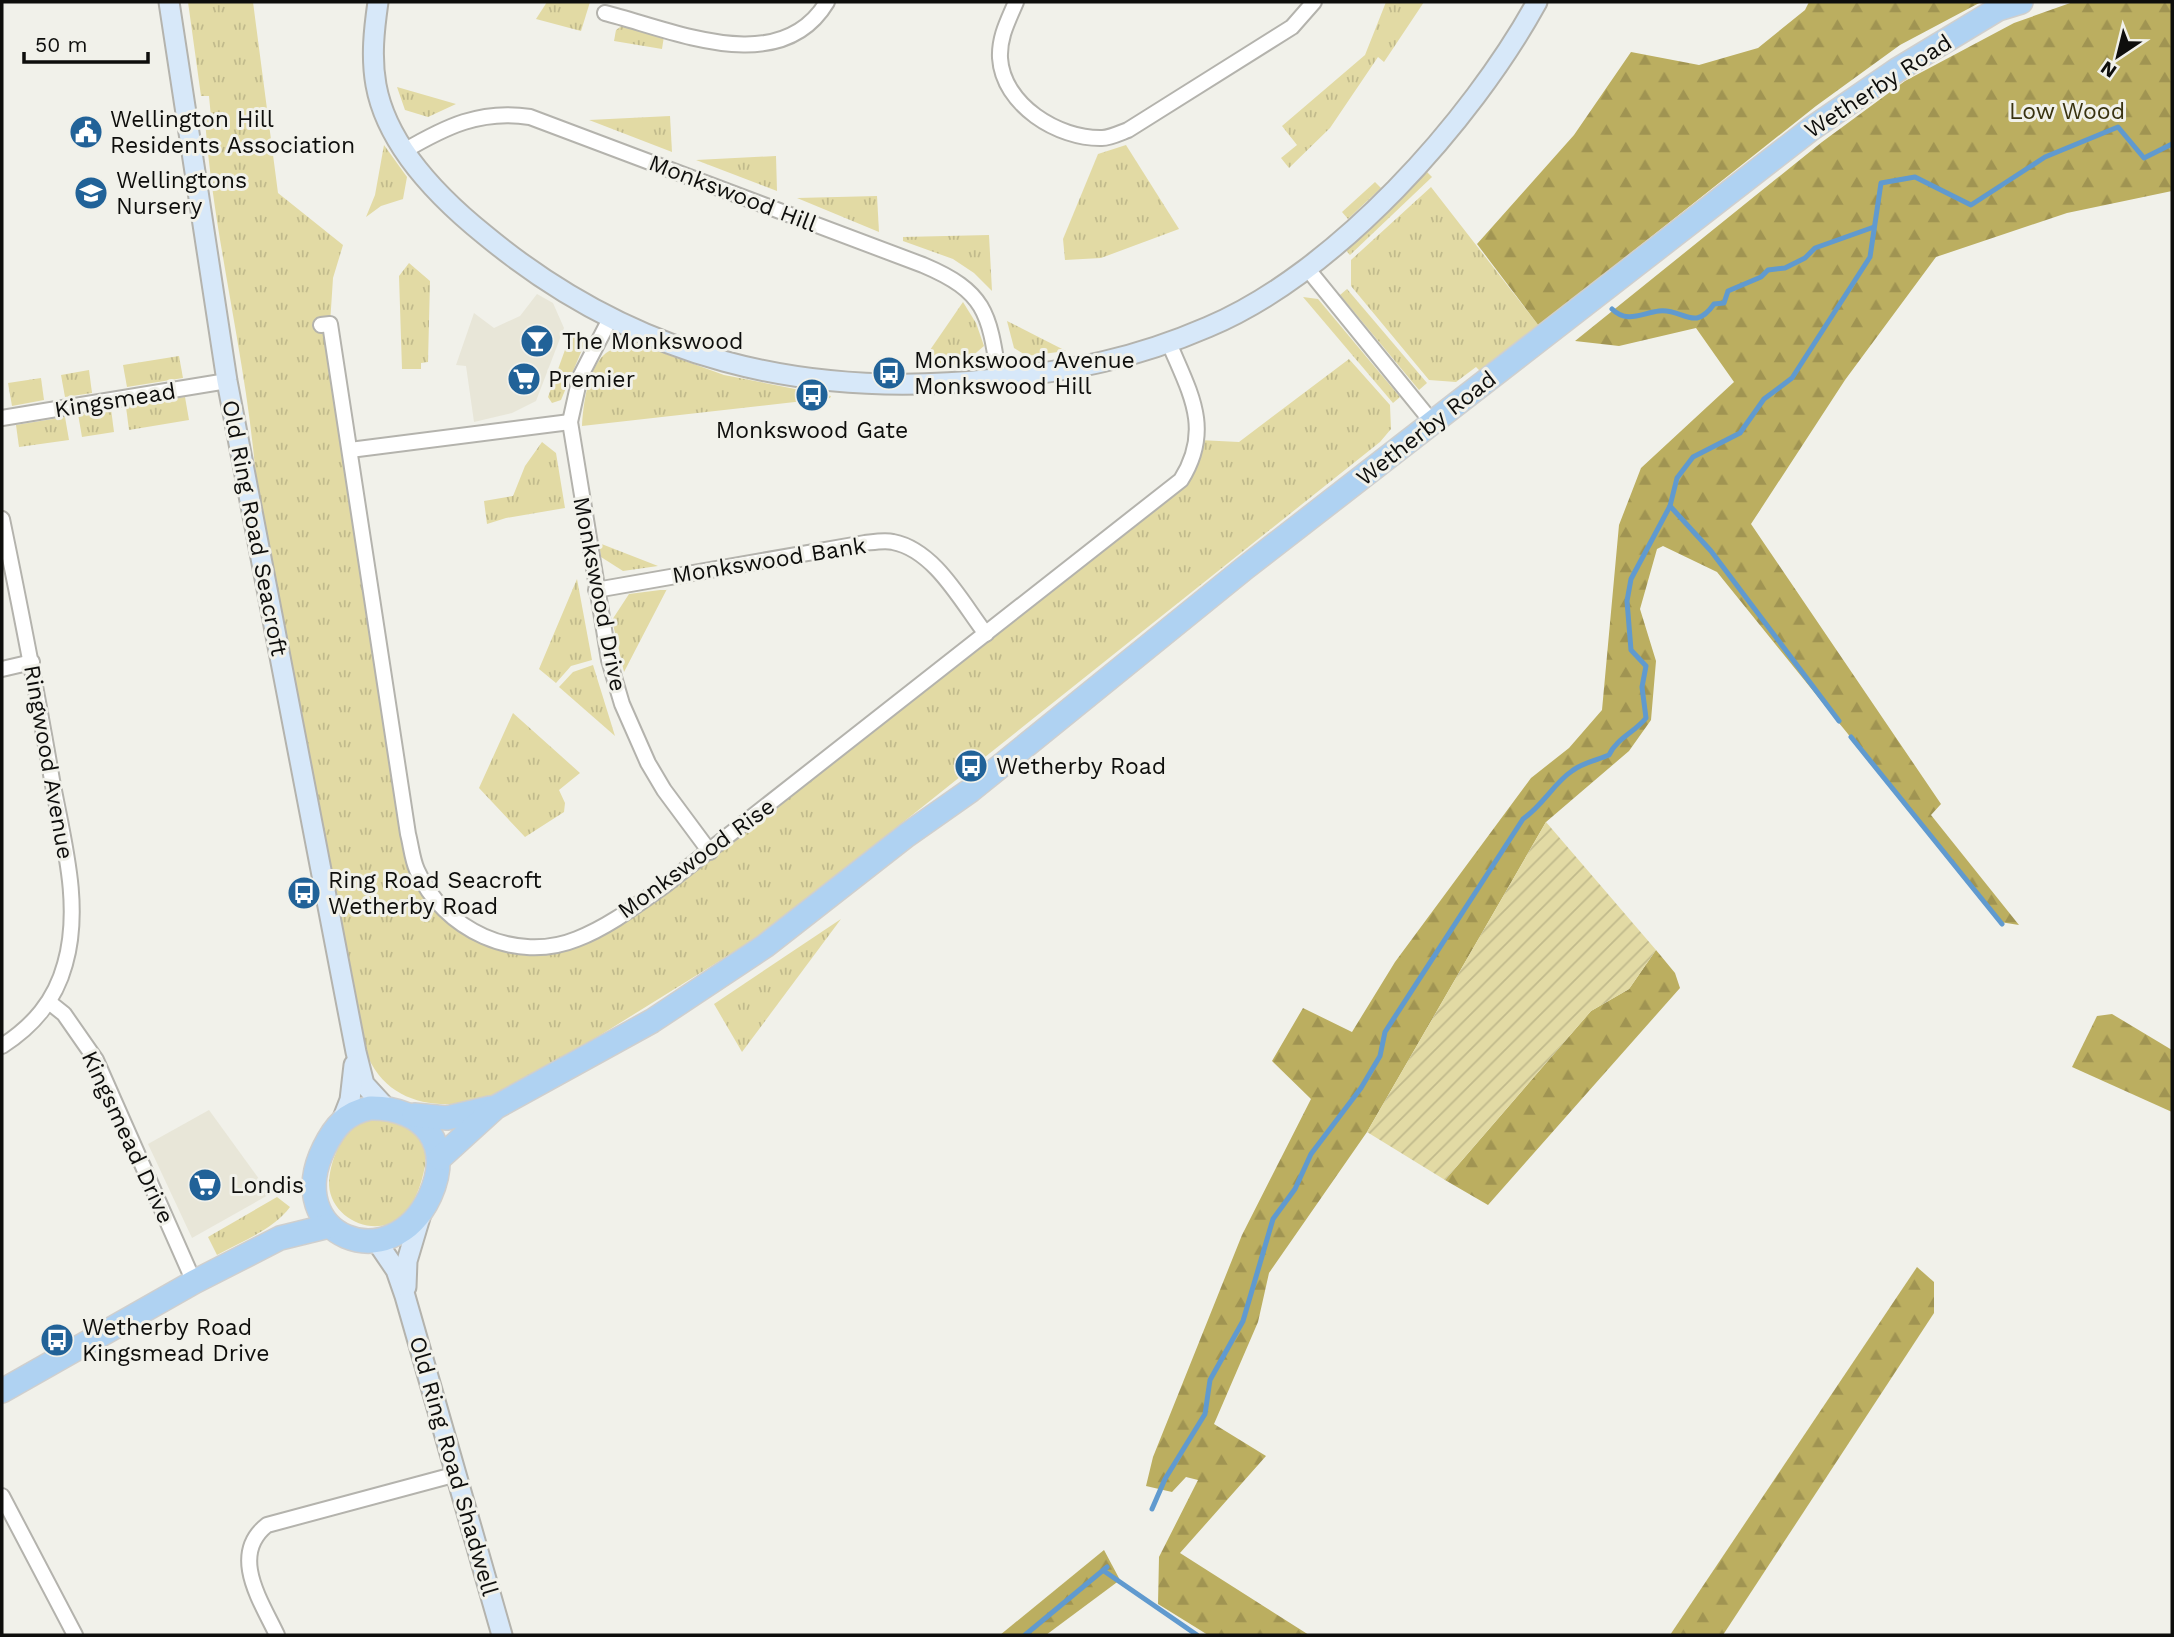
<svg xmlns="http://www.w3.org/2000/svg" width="2174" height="1637" viewBox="0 0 2174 1637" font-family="'Work Sans',sans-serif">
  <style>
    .built { fill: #e8e6d8 }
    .grass { fill: url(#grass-tufts) }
    .forest { fill: url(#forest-firs) }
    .garden { fill: url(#garden-furrows) }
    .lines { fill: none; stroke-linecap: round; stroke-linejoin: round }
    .stream { stroke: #609acf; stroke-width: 5 }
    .street-casing { stroke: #b4b3ad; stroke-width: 18 }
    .secondary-casing { stroke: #b4b3ad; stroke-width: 23 }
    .primary-casing { stroke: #cfcfce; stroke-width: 26 }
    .street { stroke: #fff; stroke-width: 14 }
    .secondary { stroke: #d7e8f9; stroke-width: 19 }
    .primary { stroke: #afd2f2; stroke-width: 23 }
    .labels { text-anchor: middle; stroke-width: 6; stroke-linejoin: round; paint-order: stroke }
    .street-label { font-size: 23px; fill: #0e0e0c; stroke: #f1f1ea }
    .park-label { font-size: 23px; fill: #393311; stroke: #f1f1ea }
    .poi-label { font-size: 23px; fill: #0e0e0c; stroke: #f1f1ea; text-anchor: start }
  </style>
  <defs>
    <pattern id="grass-tufts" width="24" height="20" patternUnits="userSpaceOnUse" patternTransform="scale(1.75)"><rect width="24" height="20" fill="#e2daa4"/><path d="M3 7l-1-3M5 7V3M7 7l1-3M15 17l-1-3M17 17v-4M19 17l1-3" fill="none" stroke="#c1ba8c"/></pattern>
    <pattern id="forest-firs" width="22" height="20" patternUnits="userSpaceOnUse" patternTransform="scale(1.75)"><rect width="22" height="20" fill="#bbae60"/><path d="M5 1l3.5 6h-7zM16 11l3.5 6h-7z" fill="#a09452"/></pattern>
    <pattern id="garden-furrows" width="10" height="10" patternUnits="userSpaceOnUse" patternTransform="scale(1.75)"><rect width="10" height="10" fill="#e2daa4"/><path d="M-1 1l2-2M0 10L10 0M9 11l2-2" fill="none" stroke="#c1ba8c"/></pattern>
  </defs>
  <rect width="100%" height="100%" fill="#f1f1ea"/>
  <g class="built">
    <polygon points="537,294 553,303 564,328 536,401 512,413 474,422 466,366 456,365 474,313 494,328 520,316"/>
    <polygon points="209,1110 270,1194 192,1238 148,1144"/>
  </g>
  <g class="grass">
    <path d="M188,2H253L278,193L343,245L333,278L330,324L416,869L462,925L546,948L601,927L1164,495L1199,440L1239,442L1349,359L1390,405L1391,429L1380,442L763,934L512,1090C462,1111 394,1115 368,1057L256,477C246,357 214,240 205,120L211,117L209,96H201Z"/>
    <polygon points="547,2 590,2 581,31 536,19"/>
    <polygon points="1386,2 1424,2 1384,62 1378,57 1330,128 1289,168 1281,158 1297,145 1282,126 1365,55"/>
    <polygon points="623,25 664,36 662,49 614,41 616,30"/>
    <polygon points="397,87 456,104 428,117 405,110"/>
    <polygon points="670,116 672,152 589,120"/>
    <polygon points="384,145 407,177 403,199 381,206 366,217 375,195"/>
    <polygon points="1126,145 1179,229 1101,258 1065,260 1063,239 1098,154"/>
    <polygon points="776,156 777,191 696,160"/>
    <polygon points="1426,171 1432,177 1350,255 1344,248"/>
    <polygon points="1375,182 1381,188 1348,219 1342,212"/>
    <polygon points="1431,187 1539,326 1480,371 1476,367 1456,382 1429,380 1351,286 1351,260"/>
    <polygon points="877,196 879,232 797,198"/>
    <polygon points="989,235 992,291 974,273 953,259 903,241 903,237"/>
    <polygon points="409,263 430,281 428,362 421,363 421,369 402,369 399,276"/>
    <polygon points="1347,289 1427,383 1419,390 1340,295"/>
    <polygon points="1303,297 1318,299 1400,397 1393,403"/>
    <polygon points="963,302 976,323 984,346 963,364 919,366"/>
    <polygon points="1007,321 1066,351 1027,356 1014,348"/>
    <polygon points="575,334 582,337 584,345 561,400 552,403 548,397 570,336"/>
    <path d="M633,342L724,375L831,396L830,398L582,426C583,405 588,367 606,353C613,348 625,345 633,342Z"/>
    <polygon points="179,356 183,378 127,387 123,365"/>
    <polygon points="89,370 92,393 65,397 61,375"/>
    <polygon points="41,378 44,400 12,406 8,383"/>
    <polygon points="185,397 189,420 129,430 126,407"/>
    <polygon points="111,409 114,432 82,437 78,414"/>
    <polygon points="65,417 69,440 19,447 16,425"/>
    <polygon points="542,442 556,453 565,508 506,518 487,524 484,501 513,496 525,466"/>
    <polygon points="599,543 658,566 623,571 601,557"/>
    <polygon points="577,579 592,660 571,666 556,683 539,669"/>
    <polygon points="668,589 667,589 624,672 612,620 629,594"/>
    <polygon points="593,665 615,736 559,687 573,672"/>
    <polygon points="513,713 580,773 559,790 565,803 564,812 525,837 479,788"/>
    <polygon points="841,919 742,1052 714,1004"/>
    <path d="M395,1118C421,1137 432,1145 422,1179C418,1193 412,1207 401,1217C375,1239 331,1219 329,1185C329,1162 342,1131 363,1121C371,1116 385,1118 395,1118Z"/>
    <path d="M277,1197L290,1207C273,1230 242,1241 217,1255L208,1237Z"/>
  </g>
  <g class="forest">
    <polygon points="1809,2 1981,2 1900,45 1816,106 1539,326 1477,244 1574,135 1631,52 1699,65 1758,48 1805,10"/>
    <polygon points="2073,2 2172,2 2172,191 2067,213 1936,257 1845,380 1751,524 1941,804 1931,815 2019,925 2000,922 1717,572 1663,546 1657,549 1640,609 1656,661 1651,720 1629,751 1546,822 1367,1132 1269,1273 1258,1322 1214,1424 1266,1456 1180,1553 1309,1635 1208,1635 1158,1604 1159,1557 1198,1480 1186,1477 1172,1492 1146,1486 1153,1457 1242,1235 1311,1099 1272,1061 1303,1008 1352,1032 1395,962 1531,778 1569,748 1602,710 1619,525 1641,468 1734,382 1696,328 1619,346 1575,341 1822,142 1905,81 2014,23"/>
    <polygon points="1656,950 1675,973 1680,988 1488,1205 1445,1180 1591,1011 1629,989"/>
    <polygon points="2112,1014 2172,1050 2172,1112 2072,1067 2097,1016"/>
    <polygon points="1917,1267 1934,1282 1934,1313 1723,1635 1670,1635"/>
    <polygon points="1104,1550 1120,1580 1046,1635 1000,1635"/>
  </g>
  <polygon class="garden" points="1546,822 1656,950 1629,989 1591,1011 1445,1180 1367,1132"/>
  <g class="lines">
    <g class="stream">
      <path d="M1612,309C1627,324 1642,313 1659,311C1683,308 1694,333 1714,304L1724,303L1728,291L1761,277L1768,270L1785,268L1805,258L1815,248L1874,227"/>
      <polyline points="1670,506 1711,551 1839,721"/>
      <polyline points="1851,737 2002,924"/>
      <path d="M1152,1509L1165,1479L1205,1414L1210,1380L1243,1321L1273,1219L1295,1189L1311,1154L1361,1088L1380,1056L1385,1032L1523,819C1544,804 1554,783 1572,771C1582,763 1597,760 1609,755C1616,739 1635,732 1646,718L1642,687L1646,666L1631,650L1627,601L1631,579L1670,506L1677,478L1693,457L1740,433L1764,399L1792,378L1870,257L1881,183L1915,177L1971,205L2045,157L2118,127L2144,158L2172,144"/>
      <polyline points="1104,1571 1197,1635"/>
      <polyline points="1025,1635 1107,1567"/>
    </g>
    <defs>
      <g id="street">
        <path d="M1016,2C1008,21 999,37 1000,58C1003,105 1058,139 1102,138C1110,138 1120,133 1128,130L1292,27L1314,2"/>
        <path d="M605,13C673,30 780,80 827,2"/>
        <path d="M404,151C445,127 481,109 530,117L923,265C987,292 989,314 999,378"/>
        <polyline points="1306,267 1432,422"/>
        <polyline points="610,319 580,377 570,422 609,660 622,704 648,763 664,790 710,852"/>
        <path d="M321,325L330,324L408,834C411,845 412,859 417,870C443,930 516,964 577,939C608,927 637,905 664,886L1181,480C1213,429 1190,393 1169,343"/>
        <polyline points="2,418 227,381"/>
        <polyline points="350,450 570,422"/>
        <path d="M2,519C20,606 37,693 52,780C63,840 82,905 65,964C55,1001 33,1026 2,1046"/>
        <path d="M596,590L865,543C874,542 885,540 893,542C935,550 962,603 986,634"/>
        <polyline points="2,669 32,662"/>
        <polyline points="49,1002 64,1014 96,1060 194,1282"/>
        <polyline points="2,1496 75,1635"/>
        <path d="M277,1635C261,1601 229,1555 267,1525L457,1474"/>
      </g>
      <g id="secondary">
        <polyline points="169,2 227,381 356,1052 364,1084 386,1108"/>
        <path d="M378,2C374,30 371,57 376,85C387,146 439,198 485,235C635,359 804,400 995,379C1074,370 1134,359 1208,327C1336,273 1471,122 1537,2"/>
        <polyline points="343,1118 350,1100 354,1065"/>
        <polyline points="377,1242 396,1270 405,1296 502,1635"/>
        <polyline points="406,1287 407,1261 421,1214"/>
      </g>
      <g id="primary">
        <path d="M370,1108C425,1107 453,1145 430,1196C391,1280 281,1236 324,1148C335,1126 346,1113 370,1108Z"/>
        <polyline points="414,1115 447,1118 490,1108"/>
        <polyline points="440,1158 496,1107 652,1021 765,946 907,835 971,790 1245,568 1811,129 1897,70 1998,9 2021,2"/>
        <polyline points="2,1391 194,1282 280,1238 329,1226"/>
      </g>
    </defs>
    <use href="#street" class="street-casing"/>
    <use href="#secondary" class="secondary-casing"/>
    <use href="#primary" class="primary-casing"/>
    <use href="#street" class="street"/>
    <use href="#secondary" class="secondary"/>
    <use href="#primary" class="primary"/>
  </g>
  <defs>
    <symbol id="civic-disc" viewBox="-11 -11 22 22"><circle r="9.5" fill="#216298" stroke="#f1f1ea"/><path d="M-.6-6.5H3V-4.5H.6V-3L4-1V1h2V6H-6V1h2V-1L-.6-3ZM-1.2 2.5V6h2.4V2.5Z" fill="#fff"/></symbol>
    <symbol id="school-disc" viewBox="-11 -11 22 22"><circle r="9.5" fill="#216298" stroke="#f1f1ea"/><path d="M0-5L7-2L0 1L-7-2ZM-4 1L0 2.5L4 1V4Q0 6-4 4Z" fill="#fff"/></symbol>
    <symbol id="bar-disc" viewBox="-11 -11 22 22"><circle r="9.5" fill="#216298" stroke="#f1f1ea"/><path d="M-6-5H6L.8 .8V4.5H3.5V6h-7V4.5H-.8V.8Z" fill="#fff"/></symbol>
    <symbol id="bus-disc" viewBox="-11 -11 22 22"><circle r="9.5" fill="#216298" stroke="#f1f1ea"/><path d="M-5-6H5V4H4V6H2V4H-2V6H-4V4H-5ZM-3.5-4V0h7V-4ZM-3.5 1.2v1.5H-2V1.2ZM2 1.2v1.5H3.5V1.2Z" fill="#fff"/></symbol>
    <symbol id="supermarket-disc" viewBox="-11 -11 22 22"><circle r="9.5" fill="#216298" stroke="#f1f1ea"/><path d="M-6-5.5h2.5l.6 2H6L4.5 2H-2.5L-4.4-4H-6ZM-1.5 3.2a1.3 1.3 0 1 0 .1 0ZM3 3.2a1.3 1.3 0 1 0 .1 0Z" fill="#fff"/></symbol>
  </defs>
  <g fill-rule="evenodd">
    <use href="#civic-disc" x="67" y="113" width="38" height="38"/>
    <use href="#school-disc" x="72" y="174" width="38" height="38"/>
    <use href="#bar-disc" x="518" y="322" width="38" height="38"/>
    <use href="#bus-disc" x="870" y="354" width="38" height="38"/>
    <use href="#supermarket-disc" x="505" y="360" width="38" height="38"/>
    <use href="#bus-disc" x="793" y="376" width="38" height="38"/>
    <use href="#bus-disc" x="952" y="747" width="38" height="38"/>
    <use href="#bus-disc" x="285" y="874" width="38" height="38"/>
    <use href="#supermarket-disc" x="186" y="1166" width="38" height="38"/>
    <use href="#bus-disc" x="38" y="1321" width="38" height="38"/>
  </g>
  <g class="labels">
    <g class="street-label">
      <text transform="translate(1878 86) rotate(-33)" y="8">Wetherby Road</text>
      <text transform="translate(733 193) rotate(21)" y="8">Monkswood Hill</text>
      <text transform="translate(115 400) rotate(-9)" y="8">Kingsmead</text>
      <text transform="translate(1426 428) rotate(-38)" y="8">Wetherby Road</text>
      <text transform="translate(255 528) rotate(79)" y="8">Old Ring Road Seacroft</text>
      <text transform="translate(769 560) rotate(-9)" y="8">Monkswood Bank</text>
      <text transform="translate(600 594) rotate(79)" y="8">Monkswood Drive</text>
      <text transform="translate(49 762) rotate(80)" y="8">Ringwood Avenue</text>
      <text transform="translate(696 858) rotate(-36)" y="8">Monkswood Rise</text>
      <text transform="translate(128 1137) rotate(65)" y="8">Kingsmead Drive</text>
      <text transform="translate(454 1466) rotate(74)" y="8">Old Ring Road Shadwell</text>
    </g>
    <g class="park-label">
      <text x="2067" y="119">Low Wood</text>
    </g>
    <g class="poi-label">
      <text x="110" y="127">Wellington Hill<tspan x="110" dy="26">Residents Association</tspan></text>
      <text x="116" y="188">Wellingtons<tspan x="116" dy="26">Nursery</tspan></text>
      <text x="562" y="349">The Monkswood</text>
      <text x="914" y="368">Monkswood Avenue<tspan x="914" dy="26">Monkswood Hill</tspan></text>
      <text x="548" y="387">Premier</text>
      <text x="812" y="438" text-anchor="middle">Monkswood Gate</text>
      <text x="996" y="774">Wetherby Road</text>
      <text x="328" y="888">Ring Road Seacroft<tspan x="328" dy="26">Wetherby Road</tspan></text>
      <text x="230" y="1193">Londis</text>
      <text x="82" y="1335">Wetherby Road<tspan x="82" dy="26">Kingsmead Drive</tspan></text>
    </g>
  </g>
  <rect width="2174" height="1637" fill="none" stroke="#0e0e0c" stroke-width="7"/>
  <g transform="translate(2118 56) rotate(215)" stroke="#f1f1ea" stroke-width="5" paint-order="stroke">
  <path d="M0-5L12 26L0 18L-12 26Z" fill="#0e0e0c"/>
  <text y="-10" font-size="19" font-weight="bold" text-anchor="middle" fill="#0e0e0c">N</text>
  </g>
  <path d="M24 52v10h124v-10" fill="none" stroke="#0e0e0c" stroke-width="3.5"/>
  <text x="35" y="52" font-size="21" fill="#0e0e0c" stroke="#f1f1ea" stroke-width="5" paint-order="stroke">50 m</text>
</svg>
